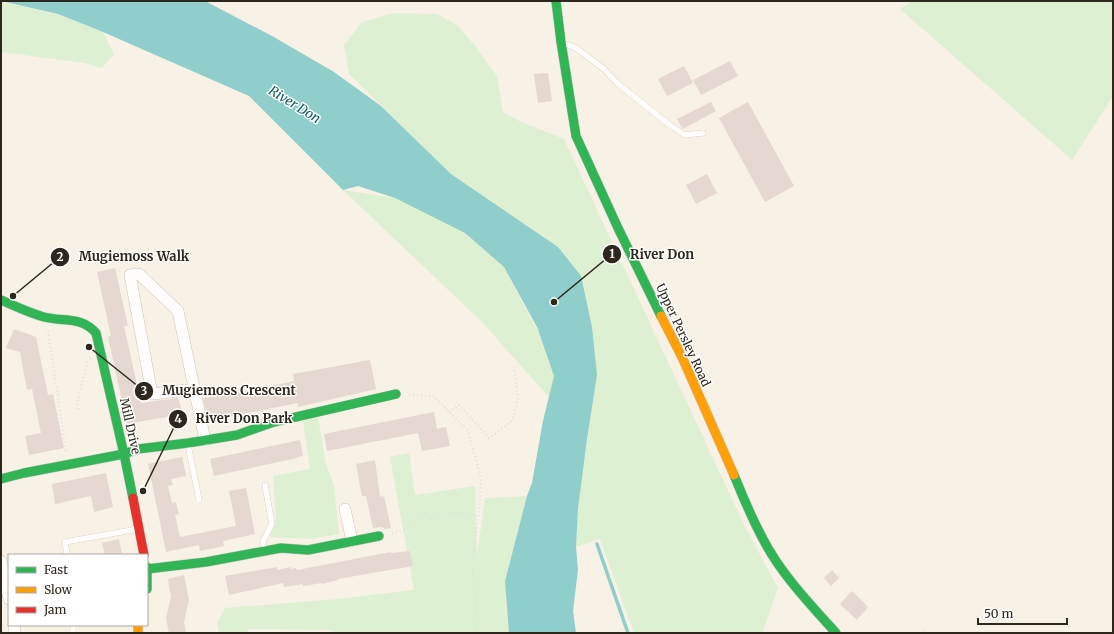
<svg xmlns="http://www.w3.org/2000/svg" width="1114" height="634" viewBox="0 0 1114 634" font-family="Merriweather,serif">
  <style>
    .green { fill: #def0d2 }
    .water { fill: #8fcecb }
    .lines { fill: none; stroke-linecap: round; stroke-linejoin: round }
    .stream { stroke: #8fcecb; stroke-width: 3.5 }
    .building { fill: #e5d8d0 }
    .lane-casing { stroke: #cac4ba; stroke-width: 6 }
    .street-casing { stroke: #cac4ba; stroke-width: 12 }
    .fast-casing { stroke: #cac4ba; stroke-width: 10 }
    .slow-casing { stroke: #cac4ba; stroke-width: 10 }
    .jam-casing { stroke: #cac4ba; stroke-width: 10 }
    .path { stroke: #e0deda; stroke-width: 2; stroke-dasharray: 1 3; stroke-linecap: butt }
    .lane { stroke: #fefdfb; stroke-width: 5.5 }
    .street { stroke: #fefdfb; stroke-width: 11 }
    .fast { stroke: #30b455; stroke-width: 9 }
    .slow { stroke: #ff9f0a; stroke-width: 9 }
    .jam { stroke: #e5322d; stroke-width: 9 }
    .labels { text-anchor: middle; stroke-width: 3; stroke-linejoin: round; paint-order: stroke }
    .street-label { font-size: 12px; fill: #2e271c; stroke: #fff }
    .water-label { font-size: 13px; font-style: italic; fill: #0b5d5f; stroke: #fff }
    .leader { fill: none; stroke: #2e271c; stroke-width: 1.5 }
    .callout-dot { fill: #2e271c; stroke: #fff; stroke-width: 1.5 }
    .mark-label { font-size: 12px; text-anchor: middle; font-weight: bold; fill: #fff }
    .callout-label { font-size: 13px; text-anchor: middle; font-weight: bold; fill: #2e271c; stroke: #fff; stroke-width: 3; stroke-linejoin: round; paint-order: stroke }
  </style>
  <rect width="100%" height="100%" fill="#f7f1e6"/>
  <g class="green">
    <polygon points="912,1 1113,1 1113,96 1072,160 900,9"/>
    <polygon points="1,2 58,14 103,32 114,54 102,68 85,63 1,52"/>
    <polygon points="394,13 437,14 457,25 476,47 497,76 503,112 521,122 564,139 745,527 778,588 762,633 634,633 600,539 576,547 578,509 587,439 597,375 558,247 451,174 349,74 344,45 362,22"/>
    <polygon points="343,190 395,198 465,233 504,267 538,332 554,376 549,397 481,321"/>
    <polygon points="318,417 326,464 334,485 339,534 310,539 270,537 276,520 273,476 310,469 303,421"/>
    <polygon points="409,453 415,495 475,486 477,556 485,498 527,496 505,581 509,633 338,633 329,630 249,629 247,633 219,633 217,623 225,608 338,599 414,590 390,457"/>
  </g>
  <polygon class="water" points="1,1 205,1 272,36 334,72 381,106 451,174 558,247 581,276 592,327 597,375 587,439 578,509 576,547 578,570 573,611 576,633 509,633 505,581 527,496 532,483 543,421 554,376 537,327 504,267 465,233 395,198 358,186 343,190 249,96 103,32 58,14"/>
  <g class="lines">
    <polyline class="stream" points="597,544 628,633"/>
  </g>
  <g class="building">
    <polygon points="730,61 738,76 701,95 693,80"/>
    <polygon points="684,66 693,83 667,96 658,79"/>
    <polygon points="548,73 552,101 538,103 534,74"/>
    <polygon points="711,102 716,111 683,129 682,128 677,119"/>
    <polygon points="748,102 794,186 765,202 719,118"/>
    <polygon points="707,174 717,193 696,204 686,185"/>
    <polygon points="115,268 128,326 124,326 141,403 178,398 183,414 127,424 108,337 111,336 97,272"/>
    <polygon points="14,329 36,337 48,395 53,394 64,448 29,455 25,436 41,433 32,389 27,390 20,352 6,348"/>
    <polygon points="370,360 376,389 298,407 298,403 208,421 203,398 244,392 294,381 293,374"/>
    <polygon points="434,412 437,429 446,427 450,446 422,451 418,433 327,451 324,434"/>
    <polygon points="300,440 303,456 297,457 297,458 214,476 210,459"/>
    <polygon points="182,457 186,476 171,479 173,485 168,486 172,503 176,502 179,514 175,515 180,537 236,526 229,491 246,488 255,534 223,541 224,546 215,548 200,551 199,545 166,552 148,464"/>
    <polygon points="375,460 380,497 384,496 391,528 385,529 382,527 373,528 366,496 362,496 356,464"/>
    <polygon points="106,473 113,507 94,512 91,496 55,504 52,484"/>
    <polygon points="119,539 122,555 105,555 102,543"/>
    <polygon points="410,551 413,566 338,579 338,580 322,584 322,583 303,586 303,584 284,587 283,583 229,595 225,576 277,567 277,570 291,567 291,569 296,568 297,570 391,552 391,553"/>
    <polygon points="832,570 839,578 831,586 824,578"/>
    <polygon points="184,575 189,600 184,622 186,633 169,633 166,618 171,597 168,579"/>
    <polygon points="852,591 868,607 857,620 840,604"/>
  </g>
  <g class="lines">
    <defs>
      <g id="lane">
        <polyline points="563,43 576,48 604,69 617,83 671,126 685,135 703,133"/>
        <polyline points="188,444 199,500"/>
        <polyline points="265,550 263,541 272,524 265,485"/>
        <polyline points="67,555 65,542 138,529"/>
        <polyline points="73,633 73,625"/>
      </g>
      <g id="street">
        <polyline points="195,389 152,394 130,275 139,274 178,311 205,440"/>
        <polyline points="345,509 352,541"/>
        <polyline points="1,561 9,599"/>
        <polyline points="14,625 15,633"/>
      </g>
      <g id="fast">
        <polyline points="556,1 561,42 576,136 618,228 661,316"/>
        <path d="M1,300C15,306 29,313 44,317C64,322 81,316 96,333L124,454L133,498"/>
        <path d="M734,475C743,497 752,519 763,539C781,574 810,604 836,633"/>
        <polyline points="1,479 24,473 124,454 138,449 188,443 237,435 274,422 396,394"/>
        <polyline points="147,567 147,589"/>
        <polyline points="147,569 206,562 281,548 308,550 379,536"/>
      </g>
      <g id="slow">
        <polyline points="661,316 682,357 734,475"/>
        <polyline points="138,625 138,633"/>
      </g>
      <polyline id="jam" points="133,498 144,555"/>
    </defs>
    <use href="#lane" class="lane-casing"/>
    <use href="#street" class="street-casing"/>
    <use href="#fast" class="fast-casing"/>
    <use href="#slow" class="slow-casing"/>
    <use href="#jam" class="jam-casing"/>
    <g class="path">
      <polyline points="48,331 66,452"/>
      <polyline points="409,395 434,396 468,431 481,478 480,502 472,564 478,626 474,633"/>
      <polyline points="78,409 77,403 88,361"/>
      <polyline points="449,412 459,405 489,438 512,421 518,399 514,367"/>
      <polyline points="392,533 409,529 424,513 433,520 444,512 478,516"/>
      <polyline points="921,633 926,628"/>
    </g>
    <use href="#lane" class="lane"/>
    <use href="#street" class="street"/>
    <use href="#fast" class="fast"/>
    <use href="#slow" class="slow"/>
    <use href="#jam" class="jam"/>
  </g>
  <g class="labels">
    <g class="street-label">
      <text transform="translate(683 335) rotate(65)" y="4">Upper Persley Road</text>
      <text transform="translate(130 426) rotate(77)" y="4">Mill Drive</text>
    </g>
    <g class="water-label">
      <text transform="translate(295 104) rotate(32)" y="5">River Don</text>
    </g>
  </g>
  <path class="leader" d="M554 302L612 254M13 296L60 257M89 347L144 391M143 491L178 419"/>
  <g class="callout-dot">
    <circle cx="554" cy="302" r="4"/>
    <circle cx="13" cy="296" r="4"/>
    <circle cx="89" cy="347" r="4"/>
    <circle cx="143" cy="491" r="4"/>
    <circle cx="612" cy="254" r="10"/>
    <circle cx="60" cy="257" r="10"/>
    <circle cx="144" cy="391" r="10"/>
    <circle cx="178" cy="419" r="10"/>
  </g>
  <g class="mark-label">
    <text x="612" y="258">1</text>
    <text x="60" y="261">2</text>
    <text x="144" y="395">3</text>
    <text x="178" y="423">4</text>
  </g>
  <g class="callout-label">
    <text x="662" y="259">River Don</text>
    <text x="134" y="261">Mugiemoss Walk</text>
    <text x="229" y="395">Mugiemoss Crescent</text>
    <text x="244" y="423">River Don Park</text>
  </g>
  <rect width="1114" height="634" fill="none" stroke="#2e271c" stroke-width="4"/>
  <rect x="8" y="554" width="140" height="72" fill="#ffffff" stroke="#aba9a4"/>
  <rect x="16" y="567" width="20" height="6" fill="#30b455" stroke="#aba9a4"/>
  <text x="44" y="574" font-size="12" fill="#2e271c">Fast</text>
  <rect x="16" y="587" width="20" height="6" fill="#ff9f0a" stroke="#aba9a4"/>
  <text x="44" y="594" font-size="12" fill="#2e271c">Slow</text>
  <rect x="16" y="607" width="20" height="6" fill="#e5322d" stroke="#aba9a4"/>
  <text x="44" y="614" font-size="12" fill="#2e271c">Jam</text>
  <path d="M978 618v6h89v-6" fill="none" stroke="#2e271c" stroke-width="2"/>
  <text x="984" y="618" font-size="12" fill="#2e271c" stroke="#ffffff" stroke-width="3" paint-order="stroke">50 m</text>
</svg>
